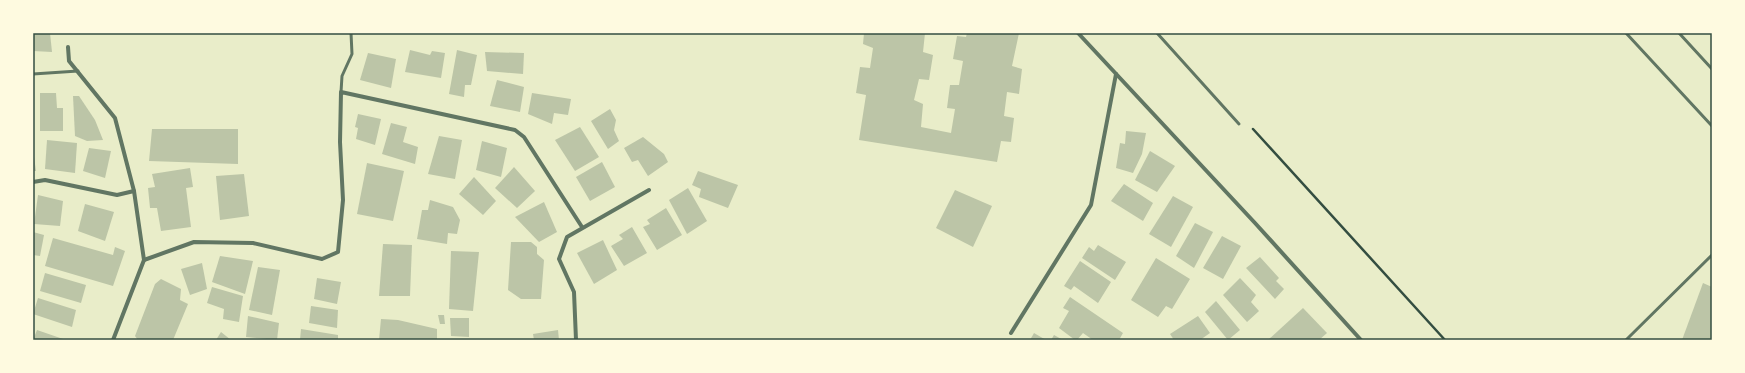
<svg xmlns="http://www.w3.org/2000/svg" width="1745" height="373" viewBox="0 0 1745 373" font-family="Helvetica,sans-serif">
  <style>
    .building { fill: #bcc5a7 }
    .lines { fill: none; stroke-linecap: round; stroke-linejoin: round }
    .path { stroke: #344e41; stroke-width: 2.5 }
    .service { stroke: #617663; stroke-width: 3 }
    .minor { stroke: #617663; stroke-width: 4 }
    .neatline { fill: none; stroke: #344e41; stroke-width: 1.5 }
  </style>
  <rect width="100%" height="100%" fill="#e9edc9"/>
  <g class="building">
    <polygon points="33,33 50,33 52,52 33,51"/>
    <polygon points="864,33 925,33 923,52 933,55 929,80 919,79 914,100 923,104 921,127 951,133 955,109 947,108 950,85 959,85 963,61 953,59 957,36 966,37 967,33 1019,33 1012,66 1022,69 1019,94 1007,92 1004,116 1014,118 1011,142 1001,141 997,162 859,140 866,95 856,93 860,67 870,68 873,48 863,44"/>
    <polygon points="410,50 430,55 432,51 445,53 441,78 405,72"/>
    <polygon points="457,50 477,55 471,85 465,85 464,97 449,94"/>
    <polygon points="485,52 524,53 523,74 487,71"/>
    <polygon points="368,53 396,59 391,88 360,80"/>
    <polygon points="497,80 524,87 520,112 490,106"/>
    <polygon points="40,93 56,93 57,108 63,108 63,131 40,131"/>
    <polygon points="532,93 571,99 568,115 554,113 552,124 528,114"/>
    <polygon points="73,96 79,96 95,120 103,140 87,141 75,136"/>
    <polygon points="610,109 616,120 614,130 619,141 608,149 591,121"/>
    <polygon points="358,114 381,119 375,145 356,139 358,128 355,127"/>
    <polygon points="391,123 407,127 403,142 418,147 415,164 382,154"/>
    <polygon points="580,127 599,157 575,171 555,140"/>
    <polygon points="152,129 238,129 238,164 149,161"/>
    <polygon points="1126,131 1146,133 1142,154 1133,173 1116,168 1120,143 1125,144"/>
    <polygon points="439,136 462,140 455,179 428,174"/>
    <polygon points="643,137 664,154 668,162 648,176 638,160 632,162 624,148"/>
    <polygon points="47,140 77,143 75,173 45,169"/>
    <polygon points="482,141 507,148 501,177 476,170"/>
    <polygon points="89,148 111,151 105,178 83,171"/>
    <polygon points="1150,151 1175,166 1157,192 1135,180"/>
    <polygon points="33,157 34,157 36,171 33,171"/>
    <polygon points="602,162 615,187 590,201 576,177"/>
    <polygon points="367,163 404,171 393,221 357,214"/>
    <polygon points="514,167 535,191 517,208 495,188"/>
    <polygon points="190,168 193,187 186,188 191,227 161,231 157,208 150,208 148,188 155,187 152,174"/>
    <polygon points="698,171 738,185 728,208 699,197 701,189 692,185"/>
    <polygon points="244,174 249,216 220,220 216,176"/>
    <polygon points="474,177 496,201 483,215 459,194"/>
    <polygon points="1124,184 1153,203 1143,221 1111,201"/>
    <polygon points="688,188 707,221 687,234 669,200"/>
    <polygon points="955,190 992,206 973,247 936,228"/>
    <polygon points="38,195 63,201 60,226 34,224"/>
    <polygon points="1173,196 1193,207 1171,247 1149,234"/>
    <polygon points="430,200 453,207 460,220 457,234 448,233 447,244 417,239 422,210 428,210"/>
    <polygon points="544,202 557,232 539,242 515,217"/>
    <polygon points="85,204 114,212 105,241 78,231"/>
    <polygon points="666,208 682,235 657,250 643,227 650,224 647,220"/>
    <polygon points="1195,223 1213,232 1194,268 1176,256"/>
    <polygon points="632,227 647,253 624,266 611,246 623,239 619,235"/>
    <polygon points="33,232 44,235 40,256 33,255"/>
    <polygon points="1222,236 1241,246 1223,279 1203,268"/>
    <polygon points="53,238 113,255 115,247 125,251 113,286 45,266"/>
    <polygon points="603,240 617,270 594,284 577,253"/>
    <polygon points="511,242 531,242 537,247 537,254 544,260 541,299 521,299 508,290"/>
    <polygon points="383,244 412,245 410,296 379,296"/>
    <polygon points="1098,245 1126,262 1115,280 1082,258 1089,247 1094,251"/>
    <polygon points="451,251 479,252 473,311 449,309"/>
    <polygon points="220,256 253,261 245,294 212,282"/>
    <polygon points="1260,257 1279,278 1276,281 1284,289 1275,299 1246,268"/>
    <polygon points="1156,258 1190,279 1172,309 1166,306 1158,317 1131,300"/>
    <polygon points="1080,261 1111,282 1098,303 1074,286 1071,290 1064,286"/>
    <polygon points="202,263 207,289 190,295 181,269"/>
    <polygon points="258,267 280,270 272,315 249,310"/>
    <polygon points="45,273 86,285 81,303 40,291"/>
    <polygon points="317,278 341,282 337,304 314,299"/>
    <polygon points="1240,278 1256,295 1251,302 1259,311 1247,322 1223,295"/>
    <polygon points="161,279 181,289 180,300 188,304 173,340 138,340 135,336 155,284"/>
    <polygon points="1703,283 1712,287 1712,340 1682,340"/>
    <polygon points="212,287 243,296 239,322 223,319 224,309 207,303"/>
    <polygon points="1070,297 1123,333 1119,340 1093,340 1083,333 1077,340 1075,340 1059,328 1069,311 1063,308"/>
    <polygon points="38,298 76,310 72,327 33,314"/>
    <polygon points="1216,301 1240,330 1228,340 1205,312"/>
    <polygon points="311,306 338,310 337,328 309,323"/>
    <polygon points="1303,308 1327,333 1319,340 1268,340"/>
    <polygon points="438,315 444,315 445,324 440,324"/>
    <polygon points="248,316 279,323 277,340 246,337"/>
    <polygon points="1198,316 1210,333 1200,340 1174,340 1170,334"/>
    <polygon points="450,318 469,318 469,337 451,336"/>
    <polygon points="381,319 398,320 437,329 437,340 379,340"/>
    <polygon points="301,329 338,335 338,340 300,340"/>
    <polygon points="37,330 66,340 33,340"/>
    <polygon points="558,330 559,340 534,340 533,334"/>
    <polygon points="221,332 231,340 216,340"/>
    <polygon points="1034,333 1046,340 1030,340"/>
    <polygon points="1054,335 1063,340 1051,340"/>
  </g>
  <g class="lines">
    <polyline class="path" points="1253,129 1445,340"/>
    <g class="service">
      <polyline points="1157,33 1239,124"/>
      <polyline points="1626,33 1712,126"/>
      <polyline points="1679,33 1712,69"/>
      <polyline points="33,74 78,71"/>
      <polyline points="341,92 342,76 352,54 351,33"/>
      <polyline points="1626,340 1712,255"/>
    </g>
    <g class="minor">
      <polyline points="1078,33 1255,223 1361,340"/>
      <polyline points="68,47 69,61 115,118 134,191 144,260 113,340"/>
      <polyline points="33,182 45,180 117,195 134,191"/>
      <polyline points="144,260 194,242 253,243 322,259 338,252 343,200 340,142 341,92 515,130 524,137 582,227"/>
      <polyline points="1011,333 1091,205 1116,74"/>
      <polyline points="576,340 574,292 559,259 567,237 649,190"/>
    </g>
  </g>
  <rect width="1745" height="373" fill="none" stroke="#fefae0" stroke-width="68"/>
  <rect x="34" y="34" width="1677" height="305" class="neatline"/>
</svg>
